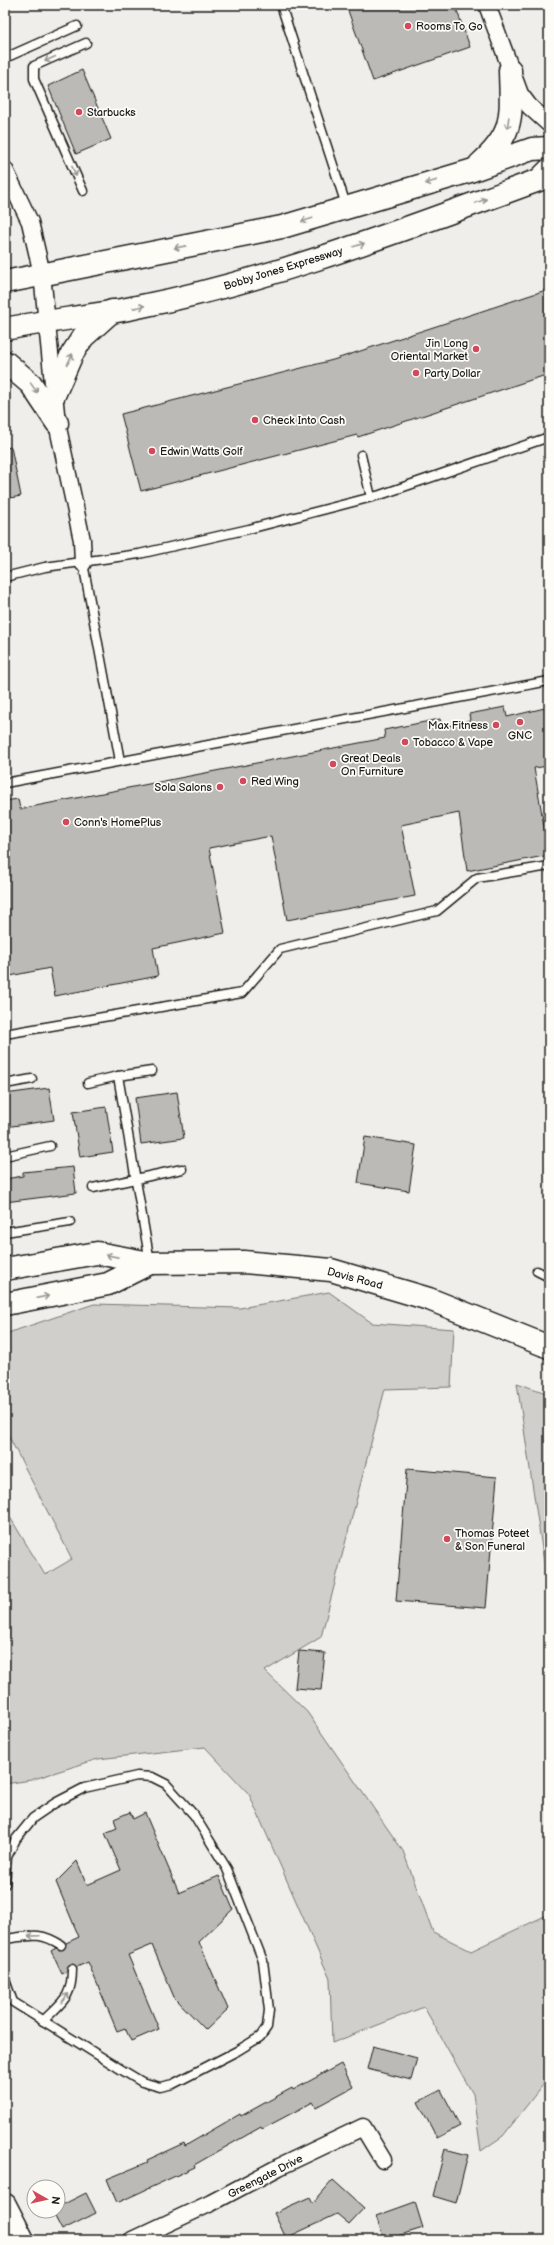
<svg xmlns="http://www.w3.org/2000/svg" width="554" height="2245" viewBox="0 0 554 2245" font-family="'Balsamiq Sans',sans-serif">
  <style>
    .green { fill: #d0cfcc; stroke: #767674 }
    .building { fill: #bbbab6; stroke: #1c1c1c }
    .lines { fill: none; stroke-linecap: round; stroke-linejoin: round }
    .service-casing { stroke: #1c1c1c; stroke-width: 11 }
    .minor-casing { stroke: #1c1c1c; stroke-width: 19 }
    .secondary-casing { stroke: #1c1c1c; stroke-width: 25 }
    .primary-casing { stroke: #1c1c1c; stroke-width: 25 }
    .service { stroke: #fdfcf7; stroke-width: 8 }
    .minor { stroke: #fdfcf7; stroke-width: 16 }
    .secondary { stroke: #fdfcf7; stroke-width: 22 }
    .primary { stroke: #fdfcf7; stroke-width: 22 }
    .oneway { stroke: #989794 }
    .poi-dot { fill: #d1495b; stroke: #fdfcf7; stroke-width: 1.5 }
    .labels { text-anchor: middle; stroke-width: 3.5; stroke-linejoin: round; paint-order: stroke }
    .poi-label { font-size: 11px; fill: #1c1c1c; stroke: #fdfcf7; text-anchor: start }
    .street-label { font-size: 11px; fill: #1c1c1c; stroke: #fdfcf7 }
  </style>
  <rect width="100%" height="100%" fill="#f0eeea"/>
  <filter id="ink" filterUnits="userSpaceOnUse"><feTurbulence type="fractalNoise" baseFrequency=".025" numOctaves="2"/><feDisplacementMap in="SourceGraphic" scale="8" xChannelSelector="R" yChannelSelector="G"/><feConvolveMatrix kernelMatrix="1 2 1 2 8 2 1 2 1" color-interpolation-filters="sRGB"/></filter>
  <g filter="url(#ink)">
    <g class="green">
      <polygon points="329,1292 372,1323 454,1329 451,1387 385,1389 321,1637 265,1671 307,1712 403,1851 433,1932 471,1951 549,1914 549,2077 503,2136 481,2151 473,2094 424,2007 332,2043 330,1979 249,1794 205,1747 98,1759 31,1780 5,1784 5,1509 45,1575 72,1559 5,1429 5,1334 94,1304 240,1308"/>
      <polygon points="517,1383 549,1394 549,1595"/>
    </g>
    <g class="building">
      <polygon points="346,5 455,5 470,47 373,81"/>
      <polygon points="82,70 111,139 76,154 48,86"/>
      <polygon points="549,289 549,374 358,437 357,435 141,491 121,414 333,360"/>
      <polygon points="11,447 21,496 5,499 5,448"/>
      <polygon points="505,707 507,717 549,707 549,766 534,768 549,855 467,871 459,813 401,825 415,896 287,920 271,836 209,848 225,933 153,948 158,976 55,996 50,968 5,977 5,801 18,799 20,809 385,738 384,730 440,719 442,728 470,720 469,714"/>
      <polygon points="49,1088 54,1120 5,1127 5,1094"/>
      <polygon points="177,1092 184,1138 141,1144 135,1098"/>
      <polygon points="106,1107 113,1152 80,1157 73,1112"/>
      <polygon points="365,1137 416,1145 409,1191 358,1183"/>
      <polygon points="73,1167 76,1193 5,1202 5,1179 23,1176 23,1172"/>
      <polygon points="407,1469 497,1477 486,1608 396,1601"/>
      <polygon points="299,1651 325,1653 321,1690 295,1688"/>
      <polygon points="130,1812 133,1819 145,1813 179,1893 219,1876 233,1909 199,1942 228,2009 206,2030 174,1997 152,1945 128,1955 159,2029 131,2041 125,2028 117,2031 88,1962 77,1967 70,1964 66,1972 62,1974 51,1951 56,1948 63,1950 66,1943 79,1937 56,1882 77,1861 87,1885 121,1870 105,1833 117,1828 114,1819"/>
      <polygon points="373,2046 417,2058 411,2080 367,2069"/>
      <polygon points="341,2064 353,2087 316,2107 313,2102 262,2129 261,2127 194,2165 195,2167 117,2203 107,2179 148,2162 147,2160 184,2143 185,2146 240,2114 241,2116 292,2088 293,2090"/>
      <polygon points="441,2090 460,2126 437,2138 418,2102"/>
      <polygon points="445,2149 468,2155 456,2203 433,2196"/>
      <polygon points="333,2180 364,2208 349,2224 337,2214 286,2238 274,2213 310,2197 313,2203"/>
      <polygon points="86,2193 96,2213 62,2230 52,2211 58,2211 58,2207"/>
      <polygon points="415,2202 423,2228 384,2240 376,2216"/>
    </g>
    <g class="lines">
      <defs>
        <g id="service">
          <polyline points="281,5 347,208"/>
          <polyline points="5,58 77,26"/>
          <polyline points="83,191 34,79 34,66 86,43"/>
          <polyline points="361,455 371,497"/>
          <polyline points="83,563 120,761"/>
          <polyline points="5,577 45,567 139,554 249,529 380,495 549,437"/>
          <polyline points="5,783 549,681"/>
          <polyline points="5,1034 242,993 280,949 437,911 477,878 549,866"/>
          <polyline points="88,1083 118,1076"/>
          <polyline points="5,1084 32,1079"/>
          <polyline points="5,1156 50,1146"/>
          <polyline points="93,1188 182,1169"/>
          <polyline points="5,1232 70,1222"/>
          <polyline points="150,1262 118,1076 152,1071"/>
          <polyline points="537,1271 549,1277"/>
          <polyline points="5,1884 7,1857 16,1839 33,1818 55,1803 84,1788 137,1776 152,1777 166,1784 194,1815 227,1869 263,1961 269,2010 267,2027 260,2037 237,2051 173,2084 160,2087 142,2082 122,2070 13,2002 5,1980"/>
          <path d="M5,1939C30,1936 39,1931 61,1945"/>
          <path d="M43,2021C63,2001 72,1998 72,1969"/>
        </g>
        <g id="minor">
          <polyline points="487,5 520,94 529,106 549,124"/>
          <polyline points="5,170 30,222 42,274 57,423 82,540 83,563"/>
          <polyline points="132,2240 211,2203 279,2167 363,2127 383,2160"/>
        </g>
        <g id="secondary">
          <polyline points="5,1269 97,1253 150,1263 244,1262 331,1270 429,1299 549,1347"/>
          <polyline points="5,1304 108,1284 150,1263"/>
          <polyline points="5,2205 23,2240"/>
        </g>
        <g id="primary">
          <path d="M480,164C516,132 511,115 510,70"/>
          <polyline points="5,282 282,227 470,171 532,149 549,148"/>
          <path d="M5,329C50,320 97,316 142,306C277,279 409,227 539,180L549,170"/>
          <polyline points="5,362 31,384 57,423"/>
          <polyline points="54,395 72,354 83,337 112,311"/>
        </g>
      </defs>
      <use href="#service" class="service-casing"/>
      <use href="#minor" class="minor-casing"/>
      <use href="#secondary" class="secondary-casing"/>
      <use href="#primary" class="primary-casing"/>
      <use href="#service" class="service"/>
      <use href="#minor" class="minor"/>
      <use href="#secondary" class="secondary"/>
      <use href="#primary" class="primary"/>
    </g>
    <defs><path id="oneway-shaft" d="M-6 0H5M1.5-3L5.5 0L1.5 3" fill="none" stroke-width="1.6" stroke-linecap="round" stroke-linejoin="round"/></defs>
    <g class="oneway">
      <use href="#oneway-shaft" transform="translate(50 59) rotate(156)"/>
      <use href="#oneway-shaft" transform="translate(508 123) rotate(98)"/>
      <use href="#oneway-shaft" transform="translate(74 171) rotate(67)"/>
      <use href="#oneway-shaft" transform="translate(431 182) rotate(163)"/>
      <use href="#oneway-shaft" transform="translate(481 201) rotate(-20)"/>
      <use href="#oneway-shaft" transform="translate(307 220) rotate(163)"/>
      <use href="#oneway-shaft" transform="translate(359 245) rotate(-17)"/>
      <use href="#oneway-shaft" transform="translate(180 247) rotate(169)"/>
      <use href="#oneway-shaft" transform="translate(139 307) rotate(-11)"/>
      <use href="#oneway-shaft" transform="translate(70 359) rotate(-65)"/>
      <use href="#oneway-shaft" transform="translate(34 388) rotate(55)"/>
      <use href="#oneway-shaft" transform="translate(112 1256) rotate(-169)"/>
      <use href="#oneway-shaft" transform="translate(43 1297) rotate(-11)"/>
      <use href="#oneway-shaft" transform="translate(34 1936) rotate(178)"/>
      <use href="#oneway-shaft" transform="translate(65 1998) rotate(-52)"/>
    </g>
  </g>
  <g class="poi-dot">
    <circle cx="408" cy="26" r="4"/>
    <circle cx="79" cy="112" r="4"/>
    <circle cx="476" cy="349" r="4"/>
    <circle cx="416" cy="373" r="4"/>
    <circle cx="255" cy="420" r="4"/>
    <circle cx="152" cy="451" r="4"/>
    <circle cx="520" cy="722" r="4"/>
    <circle cx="496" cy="725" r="4"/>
    <circle cx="405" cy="742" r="4"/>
    <circle cx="333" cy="764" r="4"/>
    <circle cx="243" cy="781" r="4"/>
    <circle cx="220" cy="787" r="4"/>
    <circle cx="66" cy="822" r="4"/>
    <circle cx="447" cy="1539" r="4"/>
  </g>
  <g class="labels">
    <g class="poi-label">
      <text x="416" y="30">Rooms To Go</text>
      <text x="87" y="116">Starbucks</text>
      <text x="468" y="347" text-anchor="end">Jin Long<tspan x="468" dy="13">Oriental Market</tspan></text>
      <text x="424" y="377">Party Dollar</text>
      <text x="263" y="424">Check Into Cash</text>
      <text x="160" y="455">Edwin Watts Golf</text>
      <text x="488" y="729" text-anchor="end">Max Fitness</text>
      <text x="520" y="739" text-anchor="middle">GNC</text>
      <text x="413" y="746">Tobacco &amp; Vape</text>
      <text x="341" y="762">Great Deals<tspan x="341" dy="13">On Furniture</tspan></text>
      <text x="251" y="785">Red Wing</text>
      <text x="212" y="791" text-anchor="end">Sola Salons</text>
      <text x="74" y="826">Conn's HomePlus</text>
      <text x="455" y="1537">Thomas Poteet<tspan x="455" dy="13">&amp; Son Funeral</tspan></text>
    </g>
    <g class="street-label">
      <text transform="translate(283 268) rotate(-17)" y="4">Bobby Jones Expressway</text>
      <text transform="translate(355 1278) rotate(15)" y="4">Davis Road</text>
      <text transform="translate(265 2176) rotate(-27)" y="4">Greengate Drive</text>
    </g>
  </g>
  <rect width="554" height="2245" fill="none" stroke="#fdfcf7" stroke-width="20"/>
  <rect x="10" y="10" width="534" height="2225" fill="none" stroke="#1c1c1c" stroke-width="1.5" filter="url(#ink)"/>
  <g transform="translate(46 2199) rotate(98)"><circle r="19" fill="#fdfcf7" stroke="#a3a29f"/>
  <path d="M0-3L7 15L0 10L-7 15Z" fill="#d1495b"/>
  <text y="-6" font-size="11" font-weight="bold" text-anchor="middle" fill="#1c1c1c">N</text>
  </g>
</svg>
